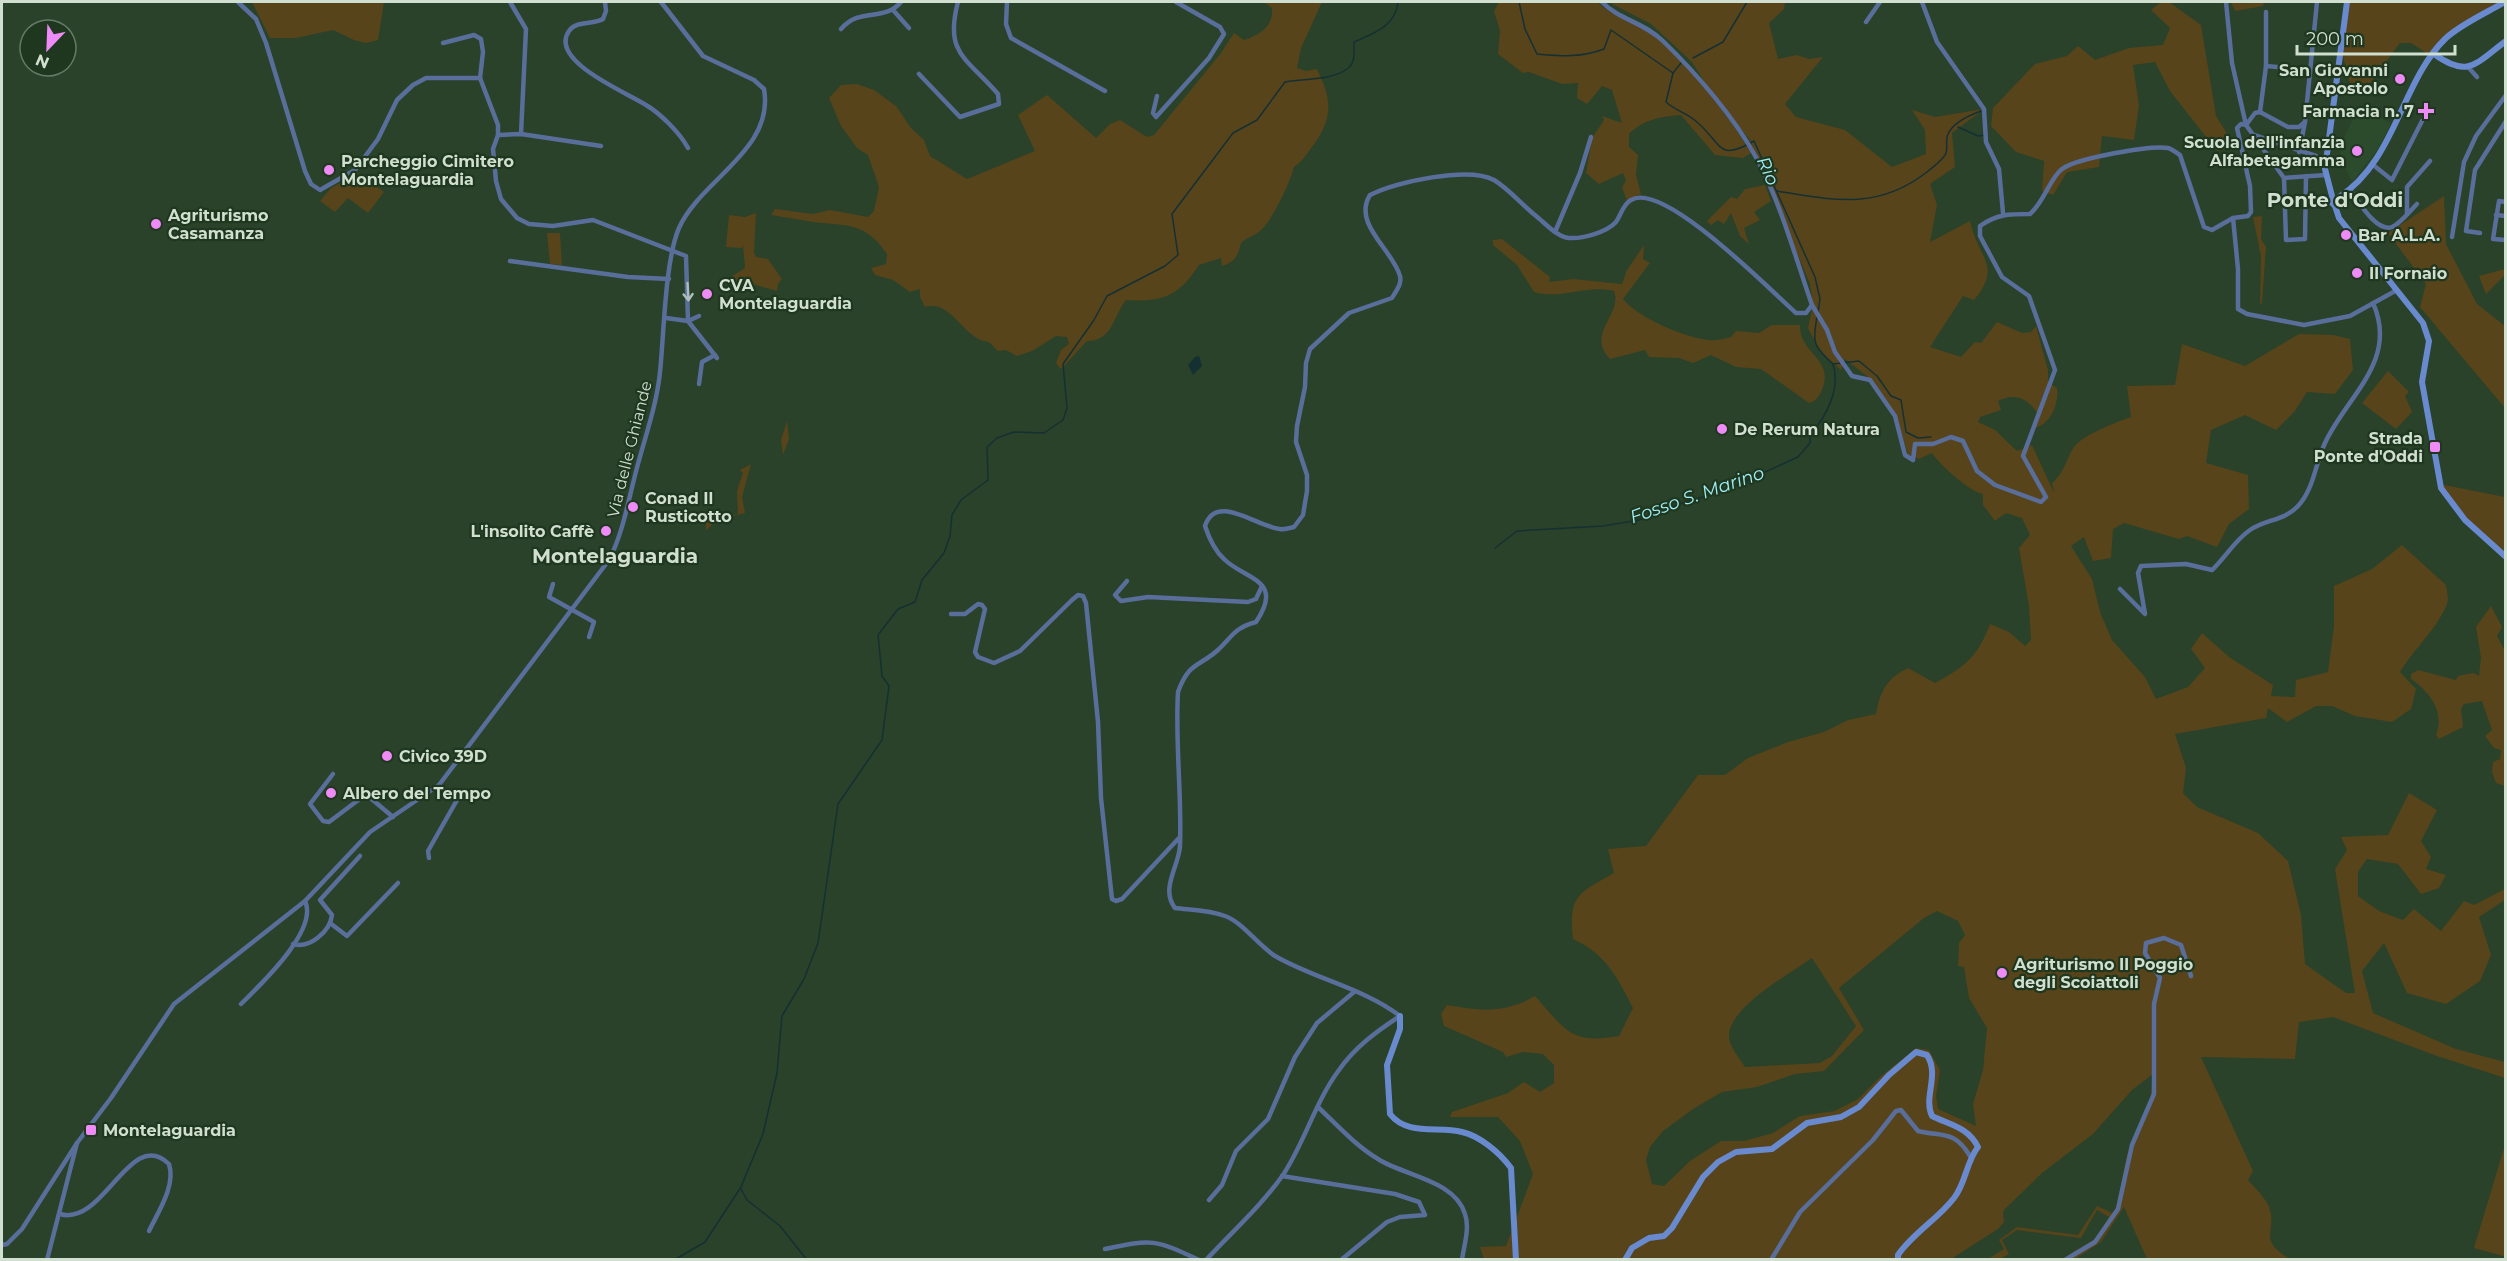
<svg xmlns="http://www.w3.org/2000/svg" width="2507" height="1261" viewBox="0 0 2507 1261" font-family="Montserrat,sans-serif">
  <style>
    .built { fill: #2c4b2d }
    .green { fill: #57441b; fill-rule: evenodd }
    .water { fill: #153033 }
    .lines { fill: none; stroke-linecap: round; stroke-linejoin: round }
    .stream { stroke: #153033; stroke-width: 1.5 }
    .street { stroke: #596e9a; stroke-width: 4.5 }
    .secondary { stroke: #698acf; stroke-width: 6 }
    .oneway { stroke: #acbdbf }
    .poi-dot { fill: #ef8bf7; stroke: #1f371f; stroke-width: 2 }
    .labels { text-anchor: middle; stroke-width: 4.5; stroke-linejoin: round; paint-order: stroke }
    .poi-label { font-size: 16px; font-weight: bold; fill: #d0dfcf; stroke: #1f371f; text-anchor: start }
    .street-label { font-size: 16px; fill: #d0dfcf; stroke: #1f371f }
    .water-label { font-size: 18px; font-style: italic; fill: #a0eff7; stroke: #1f371f }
    .quarter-label { font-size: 20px; font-weight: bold; fill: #d0dfcf; stroke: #1f371f }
  </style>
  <rect width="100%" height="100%" fill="#294229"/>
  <polygon class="built" points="2358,108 2391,123 2378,149 2352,182 2341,159 2340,146"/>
  <g class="green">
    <polygon points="252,2 384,2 378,40 366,43 354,40 333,30 296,38 270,38"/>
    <path d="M1264,2H1322L1301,48L1297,68L1306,71L1317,69C1331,98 1334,115 1315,143C1308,152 1303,161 1294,167C1290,183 1273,219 1261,230C1255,236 1247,237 1241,243C1238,256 1235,262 1222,266L1221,258L1199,265C1178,297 1163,302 1126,300C1113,316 1113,341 1087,341L1061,369L1056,363L1061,350L1069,344L1067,337L1056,336L1032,351L1017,356L1006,350L998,351L989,342C963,340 951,298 925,307L920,297V289L910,292L893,280L875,275L871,268L886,264L887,254C865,222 848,226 813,222C799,220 785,217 771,215L775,209L813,214L830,210L868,217L874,211L879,187L868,155L857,148L841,126L829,98L841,85L857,84L874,90L896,106L911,128L924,140L930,156L967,179L1035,151L1018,115L1047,95L1096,138L1110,124L1120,120L1147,137L1154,135L1221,53L1234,33L1244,40C1261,34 1273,27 1272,8Z"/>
    <path d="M1499,2H1598C1612,19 1634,19 1650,32C1688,64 1725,110 1751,153L1743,158L1715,155L1681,115C1663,116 1642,120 1629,134V147L1638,155L1636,175L1641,194L1627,201L1622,187L1626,181L1623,173L1599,184L1586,173L1592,138L1604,120L1602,116L1622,123L1612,90L1602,86L1587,104L1577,98L1578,83L1562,84L1529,72L1523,73L1498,54L1500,31L1494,11Z"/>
    <path d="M1612,2H1785L1784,9L1769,23L1778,59L1797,55L1809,59L1823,57L1785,104L1796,117L1845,130L1892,167L1926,154L1925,130L1912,110L1935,117L1984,109L1952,133L1955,167L1930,184L1937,205L1930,242L1970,221C1978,259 2003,265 1974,300L1963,296L1930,347L1961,357L1975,342L1981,343L1997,322L2022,333L2031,332L2036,326L2048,370V382L2057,388C2059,404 2051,423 2035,428L2040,417C2030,401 2018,391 1998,401L2001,410L1980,417L1978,422L1995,430L2017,451L2032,445L2054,493L2052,483C2065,472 2065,461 2074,447C2082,435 2117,422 2131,417L2127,386L2175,385L2182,344L2245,366L2299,334L2333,335L2350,339L2353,370L2335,394L2307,392L2295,411L2276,430L2245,415L2211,430L2206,463L2248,475L2249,509L2229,524L2217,547L2187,536L2179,539L2124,523L2113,529L2111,558L2093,561L2084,537L2071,546L2092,579L2100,612L2112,640L2145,677L2156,699L2188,687L2205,668L2191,649L2202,633L2229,657L2273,685L2271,696L2295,697L2296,680L2328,672L2334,626V586L2372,569L2402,545L2446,585C2447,591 2449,599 2447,604C2437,629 2414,649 2400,672L2416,689L2411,709L2392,722L2355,716L2332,706H2316L2287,722L2268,708L2266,718L2175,734L2186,768L2183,793L2197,807L2258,833L2288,861L2301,915L2305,964L2346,993H2355L2335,869L2347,850L2341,837L2388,835L2409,793L2437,810L2421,841L2431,857L2426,869L2446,875L2439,888L2421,894L2398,864L2367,859L2358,872V896L2379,911L2403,920L2414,909L2441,931L2464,901L2474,905L2505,889V900L2479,917L2491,955L2480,981L2446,1004L2407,993L2384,943L2362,971L2373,1013L2456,1049L2505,1062V1078L2437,1056L2333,1017L2299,1022L2295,1059L2201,1057L2253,1171L2248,1180C2255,1188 2265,1197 2269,1207C2278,1232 2256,1239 2290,1259H2147L2124,1207L2101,1242L2075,1259H2069L2068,1255L2095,1239L2109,1217L2097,1210L2081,1238L2017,1230L2002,1240L2009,1254L2000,1259H1988L2004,1249L1999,1240L2017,1227L2078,1235L2097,1206L2112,1213L2116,1208L2127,1155L2150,1100L2153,1074L2132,1090L2093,1134L2042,1173L2006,1208L2003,1212L2004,1222L1998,1229L1951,1259H1484L1480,1247L1506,1246L1533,1174L1520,1141L1498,1117H1450L1452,1112L1508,1093L1524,1082L1540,1092L1554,1083V1065L1543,1054L1523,1052L1506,1057L1503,1052L1444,1026L1441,1014L1447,1005C1480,1011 1505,1014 1535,996C1565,1029 1570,1045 1619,1036L1633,1008C1617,977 1606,954 1573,939C1568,895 1579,893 1614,873L1608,849L1646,846L1698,775H1725L1748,758L1788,742L1824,732L1848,720L1876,714C1880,691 1887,678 1908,668L1935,683C1965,667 1978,656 1990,624L2009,632L2025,646L2031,640L2029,606L2019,548L2030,535L2022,518L2006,513L1995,521L1983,505V494C1970,492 1940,465 1932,453L1919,459L1908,454L1897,419L1873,381L1845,359L1841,370L1821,352L1808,328L1813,305L1810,284L1750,140L1712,94L1692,62L1651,24L1612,4ZM1937,911L1958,921L1965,935L1959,943L1958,966L1964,967L1969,998L1987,1028L1983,1070L1973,1104L1976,1126L1938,1109L1936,1096L1940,1070L1929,1050L1916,1048L1880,1077L1858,1099L1835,1111L1800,1116L1773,1133L1744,1141H1721L1690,1161L1664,1186L1652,1184L1646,1160L1650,1147L1663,1131L1693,1109L1722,1092L1757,1087L1795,1074L1824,1071L1864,1030L1839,988L1924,918ZM1812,958L1856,1026L1832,1056L1820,1063L1745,1067C1740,1059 1730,1047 1729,1038C1727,1007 1790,974 1812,958Z"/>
    <polygon points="2161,2 2169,2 2201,25 2216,116 2236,148 2217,151 2170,91 2155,62 2133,65 2139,105 2134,140 2102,136 2099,167 2067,172 2053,195 2042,191 2044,161 2016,152 1991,126 1993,108 2035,64 2067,56 2078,46 2095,60 2129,48 2163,45 2170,28 2151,10"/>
    <polygon points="2231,2 2264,2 2263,6 2235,11"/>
    <polygon points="2348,2 2505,2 2445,39 2428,54 2411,43 2400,43 2365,90 2350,84 2341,48"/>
    <polygon points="358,173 384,192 368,213 348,198 335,212 320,201 331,188"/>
    <polygon points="1765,185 1771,201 1754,212 1760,220 1744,228 1749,244 1740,236 1731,213 1724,224 1718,220 1711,225 1707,221 1731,197 1737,199 1745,189"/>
    <polygon points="2444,196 2446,244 2477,304 2505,326 2505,408 2420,307 2426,284 2388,233"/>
    <polygon points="756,213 754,253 756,257 768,259 782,279 778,284 777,291 752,284 735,288 731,277 745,268 743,245 742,248 726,247 729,215 745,217"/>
    <polygon points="2262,216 2261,239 2266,247 2262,303 2260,304 2261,256 2253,217"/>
    <polygon points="547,233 560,233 562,265 550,264"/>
    <path d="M1502,239L1550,277L1549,282L1573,279L1622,284L1627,270L1644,245L1643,259L1650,263L1623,299C1638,318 1684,337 1708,340C1715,341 1724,339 1731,337L1736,331L1759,333L1772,325H1800C1799,354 1835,358 1822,390C1819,396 1817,401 1809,403L1761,369L1736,367L1711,355L1693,363L1679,358L1649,357L1645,350L1610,359C1585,333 1623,315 1614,291C1586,284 1562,300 1534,292L1517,265L1493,245V240Z"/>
    <polygon points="2505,269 2505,275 2486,294 2479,276"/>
    <polygon points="2388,371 2409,392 2405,396 2412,412 2396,429 2362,403"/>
    <polygon points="787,421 789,439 783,455 781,440"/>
    <polygon points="751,464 742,497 745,513 719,519 706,530 706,518 738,514 737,491 743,473 740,470"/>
    <polygon points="2439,484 2505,497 2505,557 2466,521"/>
    <path d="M2491,606L2502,627L2497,636L2505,651V786L2496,783L2492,772L2493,762L2500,759L2501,750L2494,748L2485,736L2492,730L2482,701L2464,704L2461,709L2463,727L2439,739L2436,735C2445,712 2430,692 2411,679V674L2418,670L2456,680L2458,676L2473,673L2479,676L2481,658L2476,627Z"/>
    <polygon points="2505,1145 2505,1259 2503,1256 2474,1248"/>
  </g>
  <polygon class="water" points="1199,356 1202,366 1193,375 1188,365 1195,357"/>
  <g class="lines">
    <g class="stream">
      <path d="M1519,2L1525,29L1537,54C1561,56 1581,58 1604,49L1611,30L1673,73L1666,102C1676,111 1689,114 1698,123C1723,145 1718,162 1754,141L1815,277L1820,299L1818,312"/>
      <polyline points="1693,58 1723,42 1747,2"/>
      <polyline points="1673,73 1681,63"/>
      <polyline points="1958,127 1978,136 1984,135"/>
      <path d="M1777,191C1832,200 1877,211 1927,172C1932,168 1944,159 1946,153C1948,147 1945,140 1948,134C1953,123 1970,115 1981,111"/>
      <path d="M1817,316C1813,343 1812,345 1833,364L1859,361L1877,376L1891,396L1901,400L1906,432L1918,438L1931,437"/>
      <path d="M1495,548L1517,531L1603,526L1639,520L1670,507L1728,489L1798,457L1810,443V435C1826,417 1841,389 1833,364"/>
      <polyline points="741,1189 747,1200 780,1226 807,1260"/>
      <path d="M674,1260L705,1242L741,1187L763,1134L777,1073L782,1016L804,979L818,943L838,804L882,740L889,686L882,676L878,635L898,609L915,602L922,580L944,553L950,536L952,515L961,500L988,480L987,447L997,438L1014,432L1044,433L1063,420L1067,408L1063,364L1094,320L1107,296L1165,266L1178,255L1172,214L1233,133L1257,120L1285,82C1302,79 1333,80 1347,69C1356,63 1354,51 1354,42C1374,33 1396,26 1398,2"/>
    </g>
    <g class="street">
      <polyline points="238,2 256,19 266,43 305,171 311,184 320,190 355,170 378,139 397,100 413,85 426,78 480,78 498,125 498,135 493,149 496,181 501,199 517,218 529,224 553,226 593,220 686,256 688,321 666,318"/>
      <polyline points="510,2 526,29 521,134"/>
      <path d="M605,2L606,11L603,19C593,25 577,20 569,31C548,61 628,93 646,105C661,114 680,133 688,148"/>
      <polyline points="1007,2 1006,24 1011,38 1105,91"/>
      <polyline points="1922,2 1937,42 1984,109 1986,142 1999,169 2003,213"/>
      <polyline points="2226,2 2232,63 2246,125"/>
      <polyline points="893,10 909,28"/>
      <polyline points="1866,22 1880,2"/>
      <path d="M841,29C861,6 883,23 901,2"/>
      <polyline points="443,43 474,35 481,39 483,52 480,78"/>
      <polyline points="2266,66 2289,68"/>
      <polyline points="2468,67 2477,77"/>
      <path d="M919,74L960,117L999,104L998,94C967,58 944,54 958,2"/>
      <polyline points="1157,96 1153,113 1156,117 1209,58 1224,34 1220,27 1176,2"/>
      <polyline points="2260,112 2266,66 2266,12"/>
      <polyline points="2246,125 2255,113 2260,112 2288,127 2299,127 2305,122 2317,2"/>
      <polyline points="498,135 521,134 601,146"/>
      <polyline points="2254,135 2316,156 2325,169"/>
      <polyline points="2299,152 2305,122"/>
      <polyline points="2372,164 2392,180 2422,121"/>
      <polyline points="2326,175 2284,178 2246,125 2241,124 2237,128 2250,186 2251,212 2248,216 2233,218 2238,269 2238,309 2247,314 2304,325 2350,316 2397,290"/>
      <polyline points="2284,178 2286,240 2305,239 2306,176"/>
      <path d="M2350,190C2358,200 2376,233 2392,227C2400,224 2410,211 2417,204"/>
      <polyline points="2506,202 2499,201 2493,239 2506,240"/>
      <polyline points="2407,214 2407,187 2430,161"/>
      <polyline points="2496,215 2506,216"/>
      <polyline points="1555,232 1580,173 1591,137"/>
      <polyline points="2480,233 2466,231 2475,170 2506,121"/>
      <polyline points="2452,237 2464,162 2476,136 2506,95"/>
      <polyline points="510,261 628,277 669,279"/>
      <path d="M1812,305L1827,330L1835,352L1852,376L1870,380L1895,416L1905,455L1913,460L1915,444H1933L1951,437L1963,441L1977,471L1995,485L2041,502L2046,497L2023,456L2055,370L2029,296L2002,277L1980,236V226C1997,214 2009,214 2030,214C2044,202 2050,178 2062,169C2077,158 2151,145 2168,148C2172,149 2177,153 2180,155L2204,227L2212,230L2233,218"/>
      <polyline points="699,316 688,321 717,358"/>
      <polyline points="699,384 702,362 715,355"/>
      <polyline points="1127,581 1115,595 1121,601 1148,597 1248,602 1256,599 1262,586"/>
      <polyline points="553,584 549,597 594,622 589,637"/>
      <path d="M2120,589L2145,614L2138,573L2141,566L2186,564L2212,570C2225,558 2235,540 2250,530C2266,519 2284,521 2298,506C2314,489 2315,464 2325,443C2346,397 2399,361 2373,303"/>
      <polyline points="951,614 965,614 978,604 982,605 985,609 975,652 978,657 994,663 1020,651 1072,600 1078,595 1083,596 1086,603 1098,722 1101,798 1112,899 1116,901 1122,899 1179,838"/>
      <polyline points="333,774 310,804 323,821 329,822 361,798 368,796 393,817"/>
      <polyline points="429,858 428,851 457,800 439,785"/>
      <polyline points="330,923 347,936 398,883"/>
      <path d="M293,944C309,949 330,932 332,915L320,900L360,856"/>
      <path d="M241,1004C260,985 319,930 305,901"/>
      <path d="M1319,1108C1337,1125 1356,1146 1378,1159C1404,1176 1455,1180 1465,1214C1470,1228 1464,1245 1462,1260"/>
      <polyline points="1282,1176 1395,1194 1419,1202 1425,1215 1400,1217 1387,1222 1341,1260"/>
      <polyline points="1209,1200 1222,1185 1236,1151 1268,1119 1295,1057 1317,1023 1354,992"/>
      <path d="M60,1214C104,1227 130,1126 169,1164C176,1186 158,1212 149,1231"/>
      <path d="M2,1245L7,1244L22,1229L77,1143L111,1098L174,1004L305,901L370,832L439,785L609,560C624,531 629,496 638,464C646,434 657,403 660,372C664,334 665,260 679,228C700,180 775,150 764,89L754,80L703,56L661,2"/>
      <path d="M1105,1249C1153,1239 1154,1239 1199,1260"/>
      <polyline points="47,1260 77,1143"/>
      <path d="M1206,1260C1232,1232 1261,1206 1283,1175C1305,1142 1315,1102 1339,1070C1355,1047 1377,1031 1400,1016C1363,988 1315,979 1275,956C1258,945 1242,922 1225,916C1209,910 1192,910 1175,908C1160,889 1179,866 1180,846C1182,795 1175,743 1178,692C1189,661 1200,667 1219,649C1234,634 1235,628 1256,622C1285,579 1245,580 1224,559C1214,550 1209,538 1205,526C1216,492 1257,527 1280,529C1284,530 1290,528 1294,527L1303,515L1307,491V475L1296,442L1297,426L1305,387L1306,363L1310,349L1349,313L1392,298C1396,291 1402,284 1400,276C1393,250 1352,224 1370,195C1396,182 1468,166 1494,180C1509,189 1522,205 1536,216C1545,223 1557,237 1569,238C1583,239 1607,232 1616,222C1621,215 1623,204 1631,200C1663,180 1771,291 1796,313H1806L1812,305C1795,256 1781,204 1757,159C1735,118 1696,73 1663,41C1645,23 1618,19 1602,2"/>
      <path d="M1771,1260L1800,1212L1873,1140L1896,1111L1901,1110L1918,1131C1943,1137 1954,1130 1970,1156"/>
      <polyline points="2065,1260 2095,1242 2118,1209 2132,1145 2154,1094 2154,1004 2160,978 2145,953 2146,943 2164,938 2181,945 2191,976"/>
    </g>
    <g class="secondary">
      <polyline points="2347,2 2325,169 2332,196 2330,201 2335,206 2339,218 2423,323 2429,341 2422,382 2441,488 2465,520 2506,557"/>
      <path d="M2434,54C2469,79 2476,63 2506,41"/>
      <path d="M2339,197C2395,162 2402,80 2446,38C2463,23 2486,13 2505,2"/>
      <path d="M1400,1016V1029L1387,1065L1390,1114C1407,1136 1437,1126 1462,1132C1480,1136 1500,1153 1511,1168L1516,1260"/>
      <path d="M1625,1260L1632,1248L1649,1238L1664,1236L1672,1228L1703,1177L1718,1162L1736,1152L1772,1149L1807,1123L1841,1117L1859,1107L1889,1075L1916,1052L1927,1055C1940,1075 1923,1097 1932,1116C1950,1125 1968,1127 1978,1147C1966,1162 1966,1183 1954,1198C1938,1219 1913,1233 1898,1255V1260"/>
    </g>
  </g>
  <defs><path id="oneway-shaft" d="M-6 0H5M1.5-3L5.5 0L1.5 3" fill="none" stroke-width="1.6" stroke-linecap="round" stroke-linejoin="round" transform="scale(1.5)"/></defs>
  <use class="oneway" href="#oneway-shaft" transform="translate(688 292) rotate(87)"/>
  <g class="poi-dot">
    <circle cx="2400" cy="79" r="6"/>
    <path d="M2423 102h6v6h6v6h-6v6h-6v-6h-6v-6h6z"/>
    <circle cx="2357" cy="151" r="6"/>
    <circle cx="329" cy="170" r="6"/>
    <circle cx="156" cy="224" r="6"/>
    <circle cx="2346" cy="235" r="6"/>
    <circle cx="2357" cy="273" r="6"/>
    <circle cx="707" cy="294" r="6"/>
    <circle cx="1722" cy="429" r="6"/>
    <rect x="2429" y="441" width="12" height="12" rx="3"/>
    <circle cx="633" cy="507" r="6"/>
    <circle cx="606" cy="531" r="6"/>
    <circle cx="387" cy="756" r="6"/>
    <circle cx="331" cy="793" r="6"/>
    <circle cx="2002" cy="973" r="6"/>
    <rect x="85" y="1124" width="12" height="12" rx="3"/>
  </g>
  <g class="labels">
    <g class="poi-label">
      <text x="2388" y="76" text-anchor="end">San Giovanni<tspan x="2388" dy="18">Apostolo</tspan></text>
      <text x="2414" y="117" text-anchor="end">Farmacia n. 7</text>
      <text x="2345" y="148" text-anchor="end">Scuola dell'infanzia<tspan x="2345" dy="18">Alfabetagamma</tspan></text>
      <text x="341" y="167">Parcheggio Cimitero<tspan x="341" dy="18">Montelaguardia</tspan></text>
      <text x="168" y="221">Agriturismo<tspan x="168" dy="18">Casamanza</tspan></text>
      <text x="2358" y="241">Bar A.L.A.</text>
      <text x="2369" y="279">Il Fornaio</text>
      <text x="719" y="291">CVA<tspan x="719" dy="18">Montelaguardia</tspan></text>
      <text x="1734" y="435">De Rerum Natura</text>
      <text x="2423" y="444" text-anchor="end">Strada<tspan x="2423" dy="18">Ponte d'Oddi</tspan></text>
      <text x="645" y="504">Conad Il<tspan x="645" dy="18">Rusticotto</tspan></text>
      <text x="594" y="537" text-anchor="end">L'insolito Caffè</text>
      <text x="399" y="762">Civico 39D</text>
      <text x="343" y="799">Albero del Tempo</text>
      <text x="2014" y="970">Agriturismo Il Poggio<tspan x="2014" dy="18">degli Scoiattoli</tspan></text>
      <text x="103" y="1136">Montelaguardia</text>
    </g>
    <g class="street-label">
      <text transform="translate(629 449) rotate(-76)" y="6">Via delle Ghiande</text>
    </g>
    <g class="water-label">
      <text transform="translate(1768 171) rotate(66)" y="6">Rio</text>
      <text transform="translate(1697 495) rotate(-19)" y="6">Fosso S. Marino</text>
    </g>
    <g class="quarter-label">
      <text x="2335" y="207">Ponte d'Oddi</text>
      <text x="615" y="563">Montelaguardia</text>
    </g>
  </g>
  <rect width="2507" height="1261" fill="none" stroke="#d0dfcf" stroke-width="6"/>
  <g transform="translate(48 48) rotate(203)"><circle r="28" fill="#1f371f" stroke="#667a65" stroke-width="1.5"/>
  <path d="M0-4.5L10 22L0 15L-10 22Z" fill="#ef8bf7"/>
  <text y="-9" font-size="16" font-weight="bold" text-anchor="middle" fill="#d0dfcf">N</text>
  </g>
  <path d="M2297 45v9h158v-9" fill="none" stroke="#d0dfcf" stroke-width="3"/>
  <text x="2306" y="45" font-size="18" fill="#d0dfcf" stroke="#1f371f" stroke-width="4.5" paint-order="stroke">200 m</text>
</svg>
